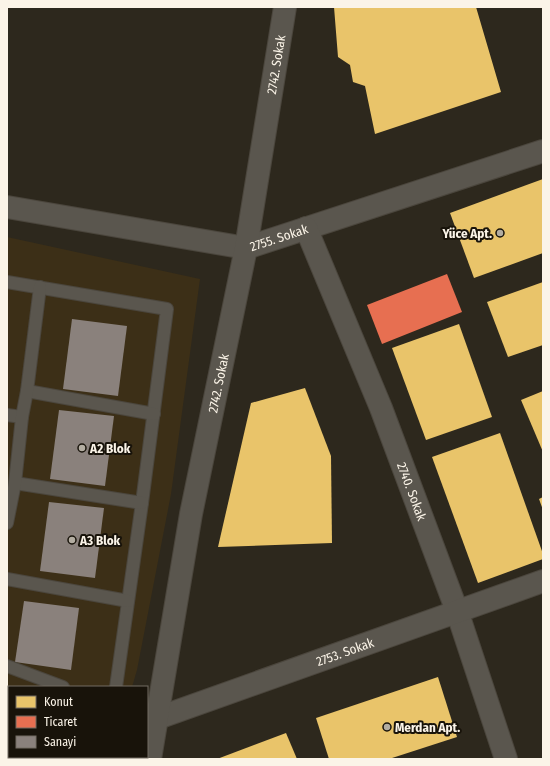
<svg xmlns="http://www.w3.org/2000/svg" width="550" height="766" viewBox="0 0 550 766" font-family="'Fira Sans Condensed',sans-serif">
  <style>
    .built { fill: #3c2f17 }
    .homes { fill: #e9c46a }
    .shops { fill: #e76f51 }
    .industry { fill: #8a817c }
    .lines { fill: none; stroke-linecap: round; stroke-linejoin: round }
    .service-casing { stroke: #4b463d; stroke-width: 14 }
    .minor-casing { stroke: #4b463d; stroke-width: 24 }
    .service { stroke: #5a564e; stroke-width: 12 }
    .minor { stroke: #5a564e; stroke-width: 22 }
    .poi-dot { fill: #b3ada1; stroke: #18130a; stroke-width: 1.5 }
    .labels { text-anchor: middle; stroke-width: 4; stroke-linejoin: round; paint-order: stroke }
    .street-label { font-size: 13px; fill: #fbf4e8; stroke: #18130a }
    .poi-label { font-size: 13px; font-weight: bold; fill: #fbf4e8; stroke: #18130a; text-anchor: start }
  </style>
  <rect width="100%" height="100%" fill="#2d281d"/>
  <polygon class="built" points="7,237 200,279 171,494 137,670 132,687 9,687 9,757 109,757 109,759 7,759"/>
  <g class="homes">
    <polygon points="334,7 476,7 501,92 375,134 365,86 353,82 350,65 338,57"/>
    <polygon points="543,179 543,253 474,278 450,213"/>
    <polygon points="543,282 543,345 508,357 487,302"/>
    <polygon points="459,324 492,417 426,440 392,348"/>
    <polygon points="305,388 331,456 332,543 218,547 251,403"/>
    <polygon points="543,391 543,452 521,400"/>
    <polygon points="500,433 543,554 543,559 478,583 432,457"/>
    <polygon points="543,497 543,510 539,499"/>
    <polygon points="438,677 457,737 389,759 329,759 316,718"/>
    <polygon points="286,733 297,759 217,759"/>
  </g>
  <polygon class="shops" points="447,274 462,312 382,344 367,305"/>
  <g class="industry">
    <polygon points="72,319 127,326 118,396 63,389"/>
    <polygon points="59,410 114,416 105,486 50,479"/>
    <polygon points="49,502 104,508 95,578 40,571"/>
    <polygon points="24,601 79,608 71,670 15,662"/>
  </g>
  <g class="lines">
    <defs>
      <g id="service">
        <polyline points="7,282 167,309 142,503 116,687"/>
        <polyline points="27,391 154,414"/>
        <polyline points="7,415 22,417"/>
        <polyline points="15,483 142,503"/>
        <polyline points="7,523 15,483 22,417 27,391 40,287"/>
        <polyline points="7,579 128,601"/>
        <polyline points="7,666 63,687"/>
      </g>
      <g id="minor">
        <path id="s1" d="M7,207L246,248L543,151"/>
        <path id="s2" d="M306,228L381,408L457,611L506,759"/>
        <path id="s3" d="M147,714L158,718L543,581"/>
        <path id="s4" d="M150,759L191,514L246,248L285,7"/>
      </g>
    </defs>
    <use href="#service" class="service-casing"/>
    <use href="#minor" class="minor-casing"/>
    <use href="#service" class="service"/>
    <use href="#minor" class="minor"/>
  </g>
  <g class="poi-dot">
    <circle cx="500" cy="233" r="4"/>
    <circle cx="82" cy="448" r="4"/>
    <circle cx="72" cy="540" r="4"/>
    <circle cx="387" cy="727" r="4"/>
  </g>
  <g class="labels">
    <g class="street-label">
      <text dy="5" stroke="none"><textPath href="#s4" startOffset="706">2742. Sokak</textPath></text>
      <text dy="5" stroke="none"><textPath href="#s1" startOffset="277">2755. Sokak</textPath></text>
      <text dy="5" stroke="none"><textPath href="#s4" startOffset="382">2742. Sokak</textPath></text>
      <text dy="5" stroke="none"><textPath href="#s2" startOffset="284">2740. Sokak</textPath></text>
      <text dy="5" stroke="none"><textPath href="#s3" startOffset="210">2753. Sokak</textPath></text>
    </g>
    <g class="poi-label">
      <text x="492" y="238" text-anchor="end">Yüce Apt.</text>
      <text x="90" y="453">A2 Blok</text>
      <text x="80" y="545">A3 Blok</text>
      <text x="395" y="732">Merdan Apt.</text>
    </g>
  </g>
  <rect width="550" height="766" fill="none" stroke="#fbf4e8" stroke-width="16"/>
  <rect x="8" y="686" width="140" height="72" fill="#18130a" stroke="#736d63"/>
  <rect x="16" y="696" width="20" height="12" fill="#e9c46a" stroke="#736d63"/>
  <text x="44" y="706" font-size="12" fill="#fbf4e8">Konut</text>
  <rect x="16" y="716" width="20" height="12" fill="#e76f51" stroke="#736d63"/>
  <text x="44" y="726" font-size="12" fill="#fbf4e8">Ticaret</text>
  <rect x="16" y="736" width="20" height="12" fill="#8a817c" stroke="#736d63"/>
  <text x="44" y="746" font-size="12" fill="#fbf4e8">Sanayi</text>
</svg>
